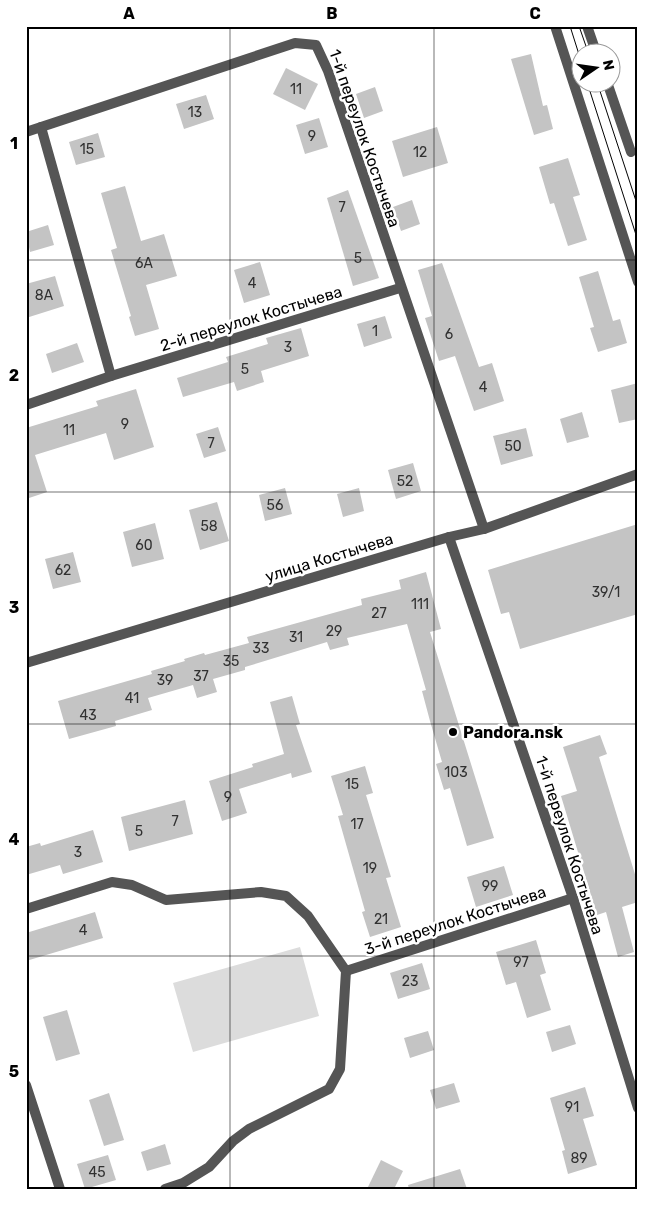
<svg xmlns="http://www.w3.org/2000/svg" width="664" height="1215" viewBox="0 0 664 1215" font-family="Rubik,sans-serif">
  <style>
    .green { fill: #dcdcdc }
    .building { fill: #c4c4c4 }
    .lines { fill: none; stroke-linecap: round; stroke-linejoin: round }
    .street { stroke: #555; stroke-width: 10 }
    .tram { stroke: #000; stroke-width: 1 }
    .grid { fill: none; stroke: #000; stroke-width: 1; stroke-opacity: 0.55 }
    .poi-dot { fill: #000; stroke: #fff; stroke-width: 2 }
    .labels { text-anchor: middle; stroke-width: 5; stroke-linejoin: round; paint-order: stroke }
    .number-label { font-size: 14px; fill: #313131 }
    .street-label { font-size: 16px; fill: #000; stroke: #fff }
    .poi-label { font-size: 16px; font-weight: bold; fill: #000; stroke: #fff; text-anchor: start }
    .neatline { fill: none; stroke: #000; stroke-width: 2 }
    .grid-label { font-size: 16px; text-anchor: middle; font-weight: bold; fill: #000 }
  </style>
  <rect width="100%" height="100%" fill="#fff"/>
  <polygon class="green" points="300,947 319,1016 193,1052 173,983"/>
  <g class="building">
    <polygon points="531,54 543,106 547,105 553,129 534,135 511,59"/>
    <polygon points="286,68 318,84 305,110 273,94"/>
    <polygon points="375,87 383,111 364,118 356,94"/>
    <polygon points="206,95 214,119 184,129 176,104"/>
    <polygon points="319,118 328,147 305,154 296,125"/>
    <polygon points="437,127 448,163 403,177 392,141"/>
    <polygon points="98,133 105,157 76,165 69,142"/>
    <polygon points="568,158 580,195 573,197 587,240 568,246 554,203 550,204 539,167"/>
    <polygon points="125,186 141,241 164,234 177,276 146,285 159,329 135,336 129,317 131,316 111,250 117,248 101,193"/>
    <polygon points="348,190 379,278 353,286 327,198"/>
    <polygon points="412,200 420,224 401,231 393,207"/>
    <polygon points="48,225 54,245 30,252 26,232"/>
    <polygon points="260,262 270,295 244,303 234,270"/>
    <polygon points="442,263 479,367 492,363 504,401 474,411 455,356 439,361 425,318 432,316 418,270"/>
    <polygon points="598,271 613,321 620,319 627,343 598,352 590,328 594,327 579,277"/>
    <polygon points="55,276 64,306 26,318 26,284"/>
    <polygon points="385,316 392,338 364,347 357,324"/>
    <polygon points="301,328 309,356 261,371 264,382 237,391 234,382 183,397 177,378 228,362 226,357 268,344 266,338"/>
    <polygon points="77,343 84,362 52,373 46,354"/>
    <polygon points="638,383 638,419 619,423 611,390"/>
    <polygon points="136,389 154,447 114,460 106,433 35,455 47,492 26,499 26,428 98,406 96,401"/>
    <polygon points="582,412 589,437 567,443 560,419"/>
    <polygon points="218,427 226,451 204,458 196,434"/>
    <polygon points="526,428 533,456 501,465 493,436"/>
    <polygon points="413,463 421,491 396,499 388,470"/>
    <polygon points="285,488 292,514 265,521 259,495"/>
    <polygon points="359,488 364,511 343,517 337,494"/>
    <polygon points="217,502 229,541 200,550 189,510"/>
    <polygon points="155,523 164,559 132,567 123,532"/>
    <polygon points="638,524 638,614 520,649 509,612 501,614 488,570"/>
    <polygon points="73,552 81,582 53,589 45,559"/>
    <polygon points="426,572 441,629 430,632 494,838 467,846 450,788 444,790 436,764 442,762 430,721 422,691 426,690 407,624 347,638 349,645 330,650 327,642 245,667 245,670 213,679 217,692 197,698 193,685 148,698 152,710 115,721 116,726 69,739 58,701 152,674 151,671 185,661 184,659 204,653 205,655 249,643 247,637 362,605 361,599 401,589 399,580"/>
    <polygon points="292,696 300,724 296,725 312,772 292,778 291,773 239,789 247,813 222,821 209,781 253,767 252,764 284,754 270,702"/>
    <polygon points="600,735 607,754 599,757 638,884 638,902 622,907 634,952 618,957 606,912 597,915 561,796 577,791 563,747"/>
    <polygon points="365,766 373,793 366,795 391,877 386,878 401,927 370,937 362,912 365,911 338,816 343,815 331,776"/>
    <polygon points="185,800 193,834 129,851 121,817"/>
    <polygon points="93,830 103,862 63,874 60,865 26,875 26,847 40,843 41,846"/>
    <polygon points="504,866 513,895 476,907 467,877"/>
    <polygon points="95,912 103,938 26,961 26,933"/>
    <polygon points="536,940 546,973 540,975 551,1010 527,1018 516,982 506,985 496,952"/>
    <polygon points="422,963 430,989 398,999 390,973"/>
    <polygon points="67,1010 80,1054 56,1061 43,1017"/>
    <polygon points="570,1025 576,1044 552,1052 546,1032"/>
    <polygon points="428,1031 434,1050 410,1058 404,1038"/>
    <polygon points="454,1083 460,1102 436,1109 430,1090"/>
    <polygon points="585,1087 594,1116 583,1119 597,1165 568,1174 562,1151 565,1150 550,1098"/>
    <polygon points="109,1093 124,1140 104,1146 89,1100"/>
    <polygon points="165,1144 171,1164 147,1171 141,1152"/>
    <polygon points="108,1155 116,1180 85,1189 77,1164"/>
    <polygon points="381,1160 403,1171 394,1189 367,1189"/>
    <polygon points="460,1169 467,1189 409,1189 408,1185"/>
  </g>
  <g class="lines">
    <g class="street">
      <polyline points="555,26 638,282"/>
      <polyline points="587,26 596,52"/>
      <polyline points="607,82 631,152"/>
      <polyline points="41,127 111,376"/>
      <polyline points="26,132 295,43 316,45 328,71 484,529"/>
      <polyline points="26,405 111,376 400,288"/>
      <polyline points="449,537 573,898 638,1108"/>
      <polyline points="26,663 449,537 484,529 638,474"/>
      <polyline points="26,909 112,882 132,885 166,900 261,892 286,896 308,916 346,971 340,1069 329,1089 249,1129 233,1141 209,1167 183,1183 165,1189"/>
      <polyline points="346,971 573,898"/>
      <polyline points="26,1085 60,1189"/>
    </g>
    <g class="tram">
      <polyline points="570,26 582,64"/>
      <polyline points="579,26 588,52"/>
      <polyline points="587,82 638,241"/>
      <polyline points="597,82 638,207"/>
    </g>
  </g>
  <path class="grid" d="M230,26V1189M434,26V1189M26,260H638M26,492H638M26,724H638M26,956H638"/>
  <circle class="poi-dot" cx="453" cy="732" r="5"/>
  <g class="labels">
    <g class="number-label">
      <text x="296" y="94">11</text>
      <text x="195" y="117">13</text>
      <text x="312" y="141">9</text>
      <text x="87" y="154">15</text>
      <text x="420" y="157">12</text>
      <text x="342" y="212">7</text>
      <text x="358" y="263">5</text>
      <text x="144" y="268">6А</text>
      <text x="252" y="288">4</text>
      <text x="44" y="300">8А</text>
      <text x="375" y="336">1</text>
      <text x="449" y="339">6</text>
      <text x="288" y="352">3</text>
      <text x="245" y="374">5</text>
      <text x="483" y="392">4</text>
      <text x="125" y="429">9</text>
      <text x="69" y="435">11</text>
      <text x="211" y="448">7</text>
      <text x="513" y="451">50</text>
      <text x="405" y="486">52</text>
      <text x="275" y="510">56</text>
      <text x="209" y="531">58</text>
      <text x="144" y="550">60</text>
      <text x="63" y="575">62</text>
      <text x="606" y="597">39/1</text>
      <text x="420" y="609">111</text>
      <text x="379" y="618">27</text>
      <text x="334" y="636">29</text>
      <text x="296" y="642">31</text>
      <text x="261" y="653">33</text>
      <text x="231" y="666">35</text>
      <text x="201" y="681">37</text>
      <text x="165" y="685">39</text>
      <text x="132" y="703">41</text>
      <text x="88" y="720">43</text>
      <text x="456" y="777">103</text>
      <text x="352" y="789">15</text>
      <text x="228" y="802">9</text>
      <text x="175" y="826">7</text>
      <text x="357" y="829">17</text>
      <text x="139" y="836">5</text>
      <text x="78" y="857">3</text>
      <text x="370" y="873">19</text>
      <text x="490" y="891">99</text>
      <text x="381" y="924">21</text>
      <text x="83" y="935">4</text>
      <text x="521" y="967">97</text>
      <text x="410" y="986">23</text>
      <text x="572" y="1112">91</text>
      <text x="579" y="1163">89</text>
      <text x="97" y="1177">45</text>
    </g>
    <g class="street-label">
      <text transform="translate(365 138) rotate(71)" y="6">1-й переулок Костычева</text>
      <text transform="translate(251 318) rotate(-17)" y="6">2-й переулок Костычева</text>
      <text transform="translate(329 557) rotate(-17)" y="6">улица Костычева</text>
      <text transform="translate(570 845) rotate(72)" y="6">1-й переулок Костычева</text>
      <text transform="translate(455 920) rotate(-18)" y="6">3-й переулок Костычева</text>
    </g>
    <g class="poi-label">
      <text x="463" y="738">Pandora.nsk</text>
    </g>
  </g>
  <rect width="664" height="1215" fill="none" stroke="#ffffff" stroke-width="55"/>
  <g transform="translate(596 68) rotate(77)"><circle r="24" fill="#ffffff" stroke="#999999"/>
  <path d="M0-4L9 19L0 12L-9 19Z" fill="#000000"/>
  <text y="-8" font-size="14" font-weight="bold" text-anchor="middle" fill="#000000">N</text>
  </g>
  <rect x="28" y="28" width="608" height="1160" class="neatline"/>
  <g class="grid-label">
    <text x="129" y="19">A</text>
    <text x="332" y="19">B</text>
    <text x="535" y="19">C</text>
    <text x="14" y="149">1</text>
    <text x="14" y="381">2</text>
    <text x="14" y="613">3</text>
    <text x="14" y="845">4</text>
    <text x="14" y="1077">5</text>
  </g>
</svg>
